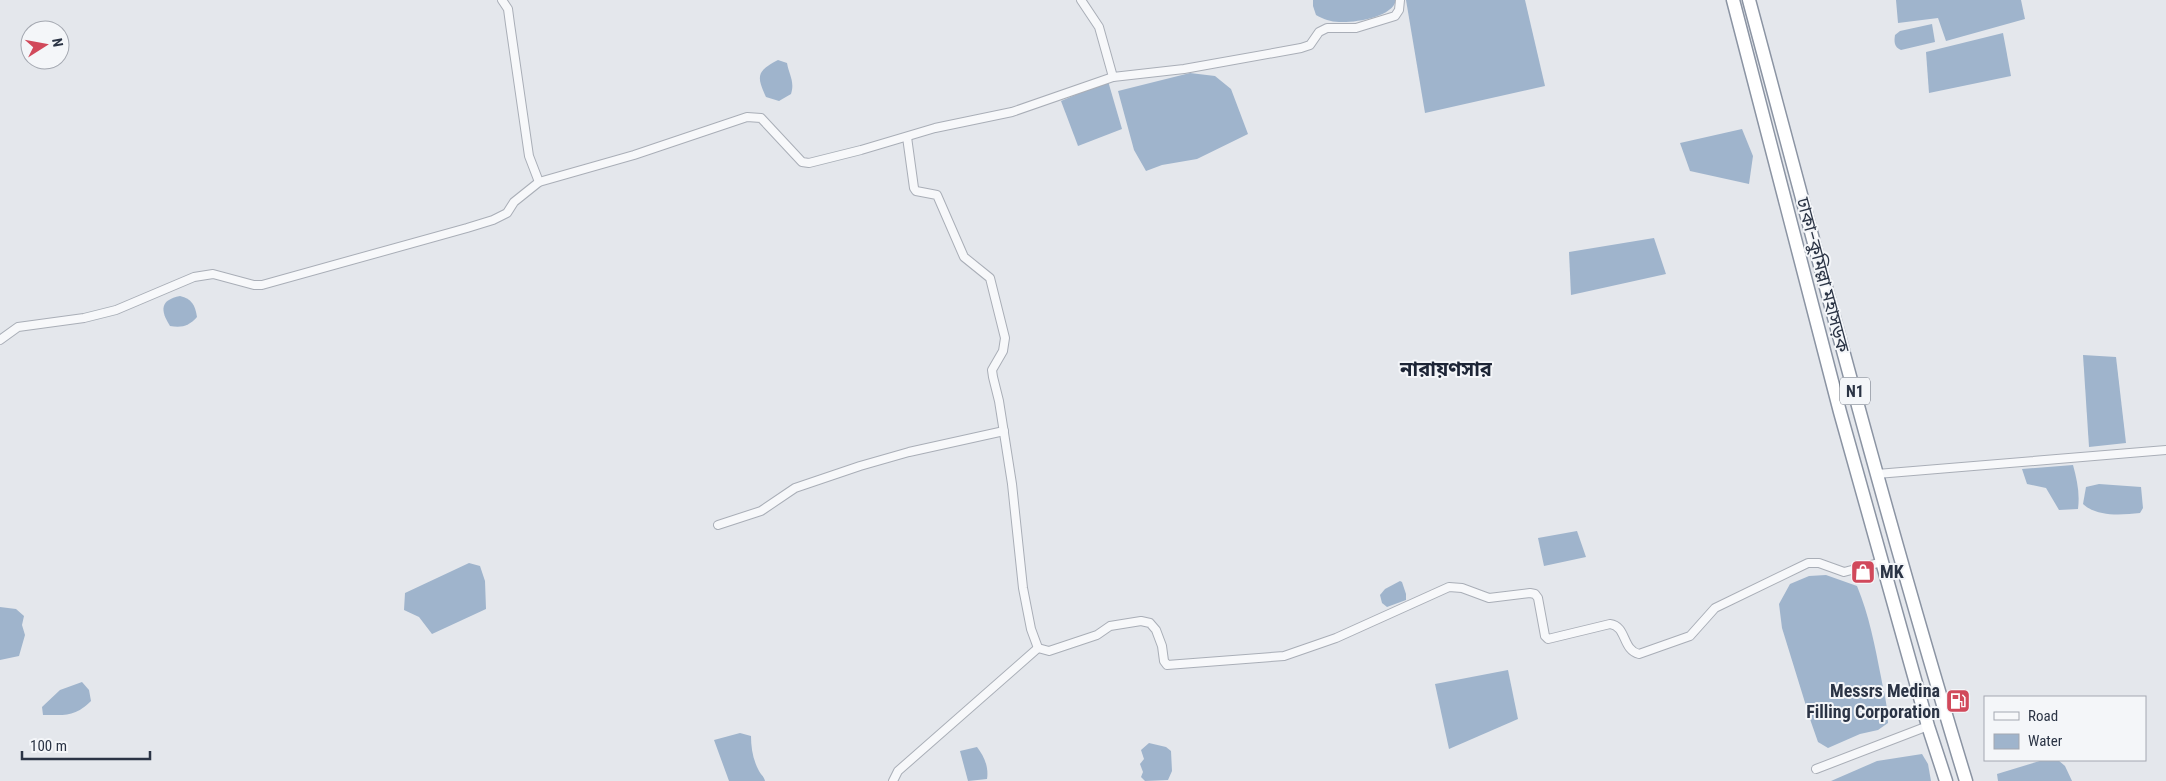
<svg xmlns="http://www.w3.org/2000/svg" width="2166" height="781" viewBox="0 0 2166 781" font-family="'Roboto Condensed','Noto Sans Bengali',sans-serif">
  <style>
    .water { fill: #9fb4cc }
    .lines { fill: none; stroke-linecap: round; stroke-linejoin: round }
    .minor-casing { stroke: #a9aeb7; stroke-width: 10 }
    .trunk-casing { stroke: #8b94a3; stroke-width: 15 }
    .minor { stroke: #f7f8fa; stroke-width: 8 }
    .trunk { stroke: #fff; stroke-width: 12 }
    .labels { text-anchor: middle; stroke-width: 4; stroke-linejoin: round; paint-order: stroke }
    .shield { fill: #f4f6f9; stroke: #676e7b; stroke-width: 1 }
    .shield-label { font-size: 16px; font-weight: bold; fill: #2b3445 }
    .street-label { font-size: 18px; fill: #2b3445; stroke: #f4f6f9 }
    .poi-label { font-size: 18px; font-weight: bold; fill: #2b3445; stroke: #f4f6f9; text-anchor: start }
    .quarter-label { font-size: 20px; font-weight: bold; fill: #1d2536; stroke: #f4f6f9 }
  </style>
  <rect width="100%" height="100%" fill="#e4e7ec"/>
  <g class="water">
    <path d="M1313,0H1396C1393,17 1355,23 1339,22C1331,22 1323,19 1316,15L1313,6Z"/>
    <polygon points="1406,0 1525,0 1545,86 1425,113"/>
    <polygon points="1896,0 2021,0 2025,19 1946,41 1938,18 1898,23"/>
    <path d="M1932,24L1935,42L1901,50C1894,47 1894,42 1895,35L1900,31Z"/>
    <polygon points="2003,33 2011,76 1929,93 1926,52"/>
    <path d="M778,60L787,63C789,75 795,81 791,94L779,101L766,97C756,76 757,71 778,60Z"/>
    <polygon points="1190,73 1215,76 1231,89 1248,134 1197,159 1162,165 1146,171 1134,150 1118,91"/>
    <polygon points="1108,81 1122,129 1078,146 1061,101"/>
    <polygon points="1742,129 1753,156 1749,184 1690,171 1680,143"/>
    <polygon points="1654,238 1666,274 1571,295 1569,252"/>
    <path d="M180,296C192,299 195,305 197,317C189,326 182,328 170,326C160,310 160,300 180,296Z"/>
    <polygon points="2083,355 2116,357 2126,443 2089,447"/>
    <path d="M2073,465C2077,480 2080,493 2078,509L2059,510L2046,488L2027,484L2022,469Z"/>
    <path d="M2099,484L2141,487L2143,508L2140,513C2121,515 2097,517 2083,504L2086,487Z"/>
    <polygon points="1577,531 1586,557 1544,566 1538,538"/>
    <polygon points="469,563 480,566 485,581 486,609 432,634 419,617 404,610 405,593"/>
    <path d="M1826,575L1857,586C1869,615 1875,646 1881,677C1884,693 1888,707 1888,723L1878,730L1860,734L1828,748L1818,742L1811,722L1782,628L1779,604L1790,584L1809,576Z"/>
    <polygon points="1400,581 1402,582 1406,594 1406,600 1387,607 1382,603 1380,595 1385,589"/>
    <polygon points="0,607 16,609 24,616 22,625 25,635 19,656 0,660"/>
    <polygon points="1508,670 1518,719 1449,749 1435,684"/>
    <path d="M82,682L89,690L91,701C75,717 65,715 43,715L42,707L60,690Z"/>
    <path d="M740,733L751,736C751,748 753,760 759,771C761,775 764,776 765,781H729L714,740Z"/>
    <polygon points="1149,743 1166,747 1171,751 1172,771 1168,780 1145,781 1141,777 1143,772 1140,764 1144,759 1141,750"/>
    <path d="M977,747C984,756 989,767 987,779L968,781L960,751Z"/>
    <polygon points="1922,754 1928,764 1931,781 1831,781 1877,761"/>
    <polygon points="2043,760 2058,760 2065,766 2072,781 1998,781 1997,774"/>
  </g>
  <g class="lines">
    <defs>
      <g id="minor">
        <polyline points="502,0 508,9 510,24 529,156 539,182"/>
        <polyline points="1081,0 1099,27 1113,77"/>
        <polyline points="907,137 914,188 916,191 937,195 964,257 990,278 1005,338 1003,351 992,370 993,377 999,401 1012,484 1023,588 1031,629 1038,648"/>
        <polyline points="0,340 18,327 84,318 116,310 194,277 213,274 254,285 262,285 467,228 493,220 507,213 514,202 539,182 634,155 747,117 761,118 802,162 809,163 861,150 935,128 1012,112 1113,77 1184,69 1301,48 1310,45 1319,32 1327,28 1356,28 1395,16 1399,10 1400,0"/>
        <polyline points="1877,474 2166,450"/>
        <polyline points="718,525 761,511 795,488 860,466 909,452 1004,431"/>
        <path d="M1038,648L1049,651L1097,635L1110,626L1141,621L1150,623L1156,630L1162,646L1164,661L1167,665L1284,656L1336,638L1449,587L1462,588L1489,598L1530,593L1535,594L1538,598L1545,636L1548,639L1610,624C1627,626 1622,650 1639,654L1690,636L1715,608L1808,563H1819L1844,572L1882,562"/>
        <polyline points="1816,769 1928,726"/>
        <polyline points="893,781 898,771 1038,648"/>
      </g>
      <g id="trunk">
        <polyline points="1733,0 1840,412 1928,726 1946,781"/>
        <path d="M1749,0C1819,261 1887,523 1966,781"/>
      </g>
    </defs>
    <use href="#minor" class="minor-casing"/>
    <use href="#trunk" class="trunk-casing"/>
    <use href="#minor" class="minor"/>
    <use href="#trunk" class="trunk"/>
  </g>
  <defs>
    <symbol id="shop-square" viewBox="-11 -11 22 22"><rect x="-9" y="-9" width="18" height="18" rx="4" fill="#d1495b" stroke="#f4f6f9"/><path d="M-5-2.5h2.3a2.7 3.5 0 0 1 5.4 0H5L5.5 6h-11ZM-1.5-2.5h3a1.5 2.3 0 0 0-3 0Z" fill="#fff"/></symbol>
    <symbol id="fuel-square" viewBox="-11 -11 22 22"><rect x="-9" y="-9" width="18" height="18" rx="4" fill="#d1495b" stroke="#f4f6f9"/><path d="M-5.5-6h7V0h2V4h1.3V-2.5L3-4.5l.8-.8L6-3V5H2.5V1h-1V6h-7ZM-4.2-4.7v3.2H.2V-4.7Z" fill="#fff"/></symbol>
  </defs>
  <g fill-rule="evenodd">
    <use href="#shop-square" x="1849" y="558" width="28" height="28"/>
    <use href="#fuel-square" x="1944" y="687" width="28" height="28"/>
  </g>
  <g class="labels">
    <rect class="shield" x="1840" y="377.5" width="30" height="27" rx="4"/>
    <g class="shield-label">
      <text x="1855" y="397">N1</text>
    </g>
    <g class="street-label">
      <text transform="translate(1823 275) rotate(75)" y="6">ঢাকা–কুমিল্লা মহাসড়ক</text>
    </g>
    <g class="poi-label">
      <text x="1880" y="578">MK</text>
      <text x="1940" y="697" text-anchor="end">Messrs Medina<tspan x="1940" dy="21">Filling Corporation</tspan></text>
    </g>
    <g class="quarter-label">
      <text x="1446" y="376">নারায়ণসার</text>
    </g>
  </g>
  <rect x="1984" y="696" width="162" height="65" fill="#f4f6f9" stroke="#a4a8b1"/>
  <rect x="1994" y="712" width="25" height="8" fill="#f7f8fa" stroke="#a4a8b1"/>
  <text x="2028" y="721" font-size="15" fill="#2b3445">Road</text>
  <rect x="1994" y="734" width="25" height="15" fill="#9fb4cc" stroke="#a4a8b1"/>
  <text x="2028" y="746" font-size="15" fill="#2b3445">Water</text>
  <g transform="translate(45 45) rotate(79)"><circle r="24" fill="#f4f6f9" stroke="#a4a8b1"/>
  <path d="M0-4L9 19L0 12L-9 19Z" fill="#d1495b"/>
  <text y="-8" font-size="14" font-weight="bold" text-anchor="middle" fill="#2b3445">N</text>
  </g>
  <path d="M22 751v8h128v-8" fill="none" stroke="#2b3445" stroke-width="2.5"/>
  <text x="30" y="751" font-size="15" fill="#2b3445" stroke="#f4f6f9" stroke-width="4" paint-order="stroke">100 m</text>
</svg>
